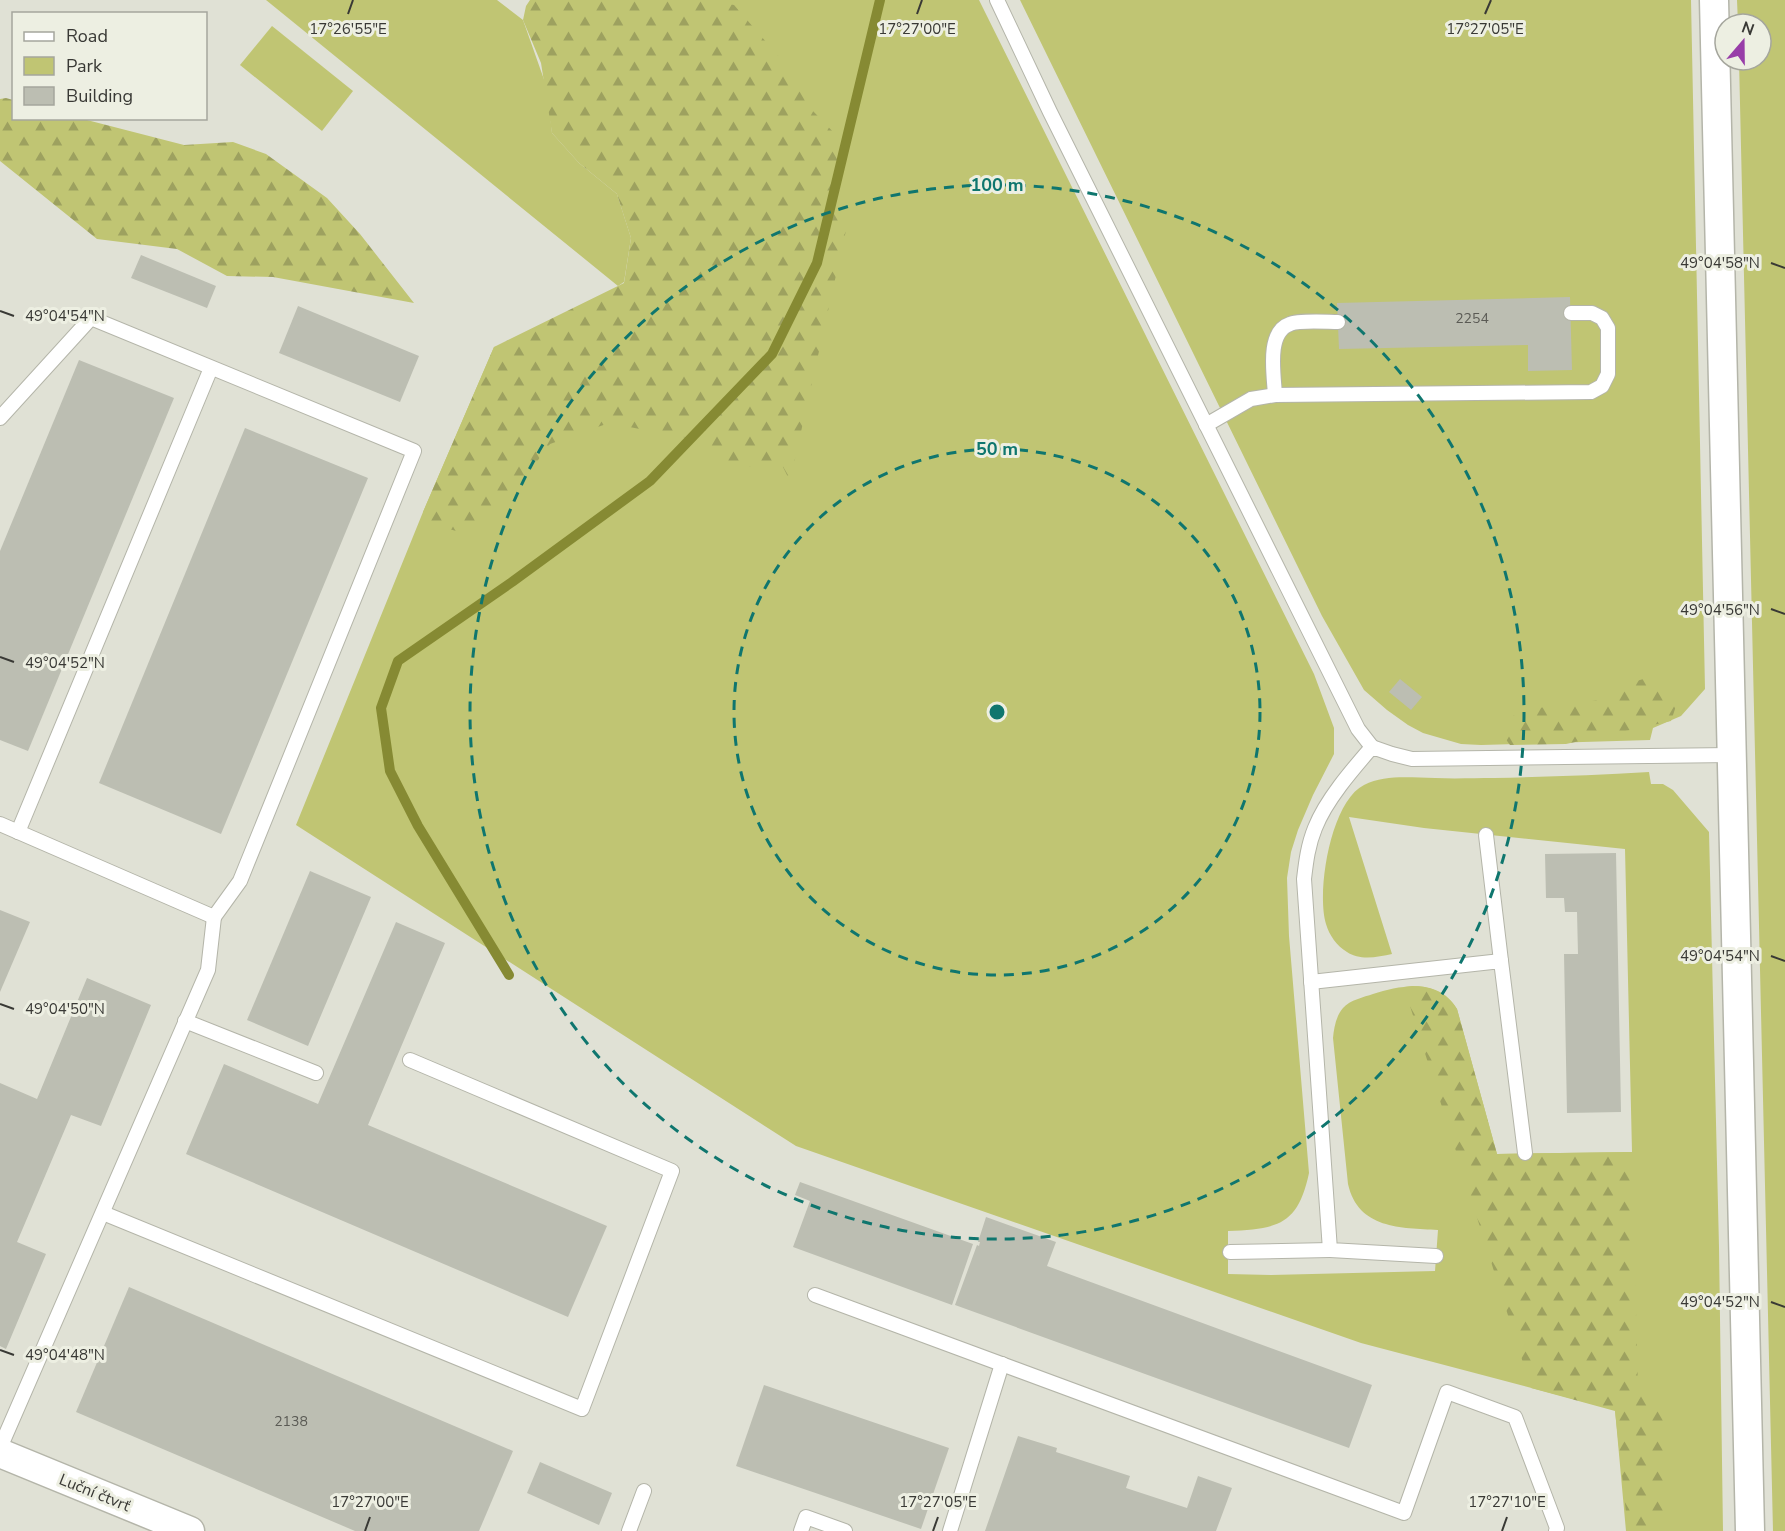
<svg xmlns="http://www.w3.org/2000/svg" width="1785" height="1531" viewBox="0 0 1785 1531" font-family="'Nunito Sans',sans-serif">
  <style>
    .green { fill: #c0c573 }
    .forest { fill: url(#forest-firs) }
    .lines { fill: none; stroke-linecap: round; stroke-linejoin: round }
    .stream { stroke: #868a33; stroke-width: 10 }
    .building { fill: #bcbeb2 }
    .service-casing { stroke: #b4b5a9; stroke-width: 16 }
    .minor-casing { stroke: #b4b5a9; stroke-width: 31 }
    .service { stroke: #fff; stroke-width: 14 }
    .minor { stroke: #fff; stroke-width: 28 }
    .ticks { fill: none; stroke: #393935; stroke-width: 2 }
    .ring { fill: none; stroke: #0f766e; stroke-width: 3; stroke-dasharray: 10 8 }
    .labels { text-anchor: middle; stroke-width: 6; stroke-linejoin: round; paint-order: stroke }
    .number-label { font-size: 14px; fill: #5a5a54 }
    .street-label { font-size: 16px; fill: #393935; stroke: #edefe2 }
    .ticks-label { font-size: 15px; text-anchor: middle; fill: #393935; stroke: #edefe2; stroke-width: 6; stroke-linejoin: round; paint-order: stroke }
    .centre { fill: #0f766e; stroke: #edefe2; stroke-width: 3 }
    .ring-label { font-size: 18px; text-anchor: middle; font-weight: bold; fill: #0f766e; stroke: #edefe2; stroke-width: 6; stroke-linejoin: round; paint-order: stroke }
  </style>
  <defs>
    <pattern id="forest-firs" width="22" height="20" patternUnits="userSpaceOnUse" patternTransform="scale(1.5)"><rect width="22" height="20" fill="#c0c573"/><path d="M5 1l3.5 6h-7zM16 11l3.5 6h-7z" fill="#9da15f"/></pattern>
  </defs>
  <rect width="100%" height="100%" fill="#e0e1d5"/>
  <g class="green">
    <polygon points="266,0 497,0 523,20 547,88 552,133 579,163 617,194 631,238 624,282 618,286"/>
    <path d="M553,0H979L1314,674L1334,728V754L1313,795L1298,830L1291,852L1287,878L1289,936L1309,1173C1298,1225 1278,1229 1228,1231V1274L1271,1275L1435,1271L1438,1230C1401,1228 1358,1229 1348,1184L1333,1038C1334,1028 1336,1016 1343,1008C1350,1000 1364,997 1373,994C1402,985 1439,978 1457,1009L1497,1154L1632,1152L1625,849L1424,828L1349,817L1392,954C1378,957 1360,961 1347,952C1337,946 1329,935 1326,924C1316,891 1331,801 1364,785C1386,774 1411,778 1435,778C1455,779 1475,778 1494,778C1546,777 1597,775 1649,772L1651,784H1663L1673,790L1709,832L1719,1247L1723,1531H1626L1615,1410L1361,1343L796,1146L296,825L423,512L494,347L566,334L646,281Z"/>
    <polygon points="1020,0 1691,0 1705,689 1681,716 1653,728 1650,740 1481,745 1461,744 1423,733 1408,725 1387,710 1364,690 1322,616"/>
    <polygon points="1737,0 1785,0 1785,1531 1773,1531 1739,60 1761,60 1761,24 1738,24"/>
    <polygon points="272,26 353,91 322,131 240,65"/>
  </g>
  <g class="forest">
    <polygon points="530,0 706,0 734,5 793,73 812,110 838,137 838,173 847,226 790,481 782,465 731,468 707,447 671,432 650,431 609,423 550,444 512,495 474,529 463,533 432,524 423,512 494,347 624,283 631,238 617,194 579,163 552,133 541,63 523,20 526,6"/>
    <polygon points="6,98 13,100 14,118 83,119 184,145 233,142 266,154 327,198 360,234 414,303 273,277 227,276 177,249 97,239 0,161 0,99"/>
    <polygon points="1647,678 1674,691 1678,700 1671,721 1566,744 1510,745 1497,727 1522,710 1600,700 1615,687"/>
    <path d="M1412,986C1431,986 1447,993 1457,1009L1497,1154L1632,1152L1638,1390L1650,1394L1665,1416L1663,1504L1667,1531H1628L1615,1411L1531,1388L1404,987Z"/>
  </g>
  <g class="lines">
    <polyline class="stream" points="509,975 418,826 390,771 381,708 398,661 512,582 650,481 772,354 817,263 880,0"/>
  </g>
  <g class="building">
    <polygon points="141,255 216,286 207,308 131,278"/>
    <polygon points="1570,297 1572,370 1528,371 1528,345 1339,349 1337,303"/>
    <polygon points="298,306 419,356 400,402 279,353"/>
    <polygon points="79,360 174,398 28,751 0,740 0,551"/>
    <polygon points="245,428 368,478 221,834 99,783"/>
    <polygon points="1400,679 1422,697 1411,710 1389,692"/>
    <polygon points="1616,853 1621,1112 1567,1113 1564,954 1578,954 1577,912 1565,912 1564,898 1546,898 1545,854"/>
    <polygon points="310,871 371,897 308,1046 247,1020"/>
    <polygon points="0,910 30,922 0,992"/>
    <polygon points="396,922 445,943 368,1125 607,1226 568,1317 186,1154 224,1064 318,1104"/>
    <polygon points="87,978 151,1005 101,1126 71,1115 17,1242 46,1254 6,1349 0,1346 0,1083 37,1099"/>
    <polygon points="800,1182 973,1244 952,1305 793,1247 810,1201 795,1195"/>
    <polygon points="986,1217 1056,1242 1047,1266 1372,1385 1349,1448 955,1305 977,1245 979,1246 980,1242 978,1242"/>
    <polygon points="129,1287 513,1451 479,1531 355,1531 76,1412"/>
    <polygon points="764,1385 949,1448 921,1529 736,1466"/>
    <polygon points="1018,1436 1057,1448 1056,1452 1130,1476 1126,1488 1187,1508 1198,1476 1232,1488 1216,1531 985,1531"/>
    <polygon points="540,1462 612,1493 599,1525 527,1493"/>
  </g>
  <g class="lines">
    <defs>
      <g id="service">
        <polyline points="997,0 1050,112 1358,729 1372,747"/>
        <path d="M1275,395C1274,375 1266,332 1290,324C1298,320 1327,322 1338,322"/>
        <polyline points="0,418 91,318 414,451 240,881 214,917 0,824"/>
        <polyline points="1206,425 1251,399 1275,395 1591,392 1602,386 1608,374 1608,328 1602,318 1592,313 1571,313"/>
        <polyline points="18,832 211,368"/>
        <polyline points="1486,835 1501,961"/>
        <polyline points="1311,982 1501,961 1525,1153"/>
        <polyline points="185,1021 316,1073"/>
        <polyline points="103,1213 582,1409 672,1171 410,1060"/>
        <polyline points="1230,1252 1330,1250"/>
        <path d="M1436,1256L1330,1250L1304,879C1306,862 1308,845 1315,828C1326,800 1352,770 1372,747L1392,754L1412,759L1731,755"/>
        <polyline points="815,1295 1404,1513 1447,1392 1515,1417 1557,1528 1556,1531"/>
        <polyline points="0,1448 208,970 214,917"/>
        <polyline points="629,1531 644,1491"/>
        <polyline points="801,1531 806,1517 845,1531"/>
        <polyline points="950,1531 1002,1364"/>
      </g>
      <g id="minor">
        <polyline points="1714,0 1750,1531"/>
        <polyline points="0,1453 190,1531"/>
      </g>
    </defs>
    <use href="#service" class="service-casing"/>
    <use href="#minor" class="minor-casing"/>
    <use href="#service" class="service"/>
    <use href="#minor" class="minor"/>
  </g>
  <path class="ticks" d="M348,14L353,0M917,14L922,0M1485,14L1491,0M1771,263L1785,268M0,311L14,316M1771,609L1785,614M0,657L14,662M1771,956L1785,961M0,1004L14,1009M1771,1302L1785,1307M0,1350L14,1355M365,1531L370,1517M933,1531L938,1517M1502,1531L1507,1517"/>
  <g class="ring">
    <circle cx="997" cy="712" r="263"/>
    <circle cx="997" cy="712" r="527"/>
  </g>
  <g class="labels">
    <g class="number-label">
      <text x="1472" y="323">2254</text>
      <text x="291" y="1426">2138</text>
    </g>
    <g class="street-label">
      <text transform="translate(95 1492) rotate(22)" y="6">Luční čtvrť</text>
    </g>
  </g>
  <g class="ticks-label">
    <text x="917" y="34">17°27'00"E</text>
    <text x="1485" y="34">17°27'05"E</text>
    <text x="348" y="34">17°26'55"E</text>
    <text x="1720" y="268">49°04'58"N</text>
    <text x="65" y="321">49°04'54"N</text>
    <text x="1720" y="615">49°04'56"N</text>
    <text x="65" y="668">49°04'52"N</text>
    <text x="1720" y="961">49°04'54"N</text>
    <text x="65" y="1014">49°04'50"N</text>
    <text x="1720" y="1307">49°04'52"N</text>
    <text x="65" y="1360">49°04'48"N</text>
    <text x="370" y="1507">17°27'00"E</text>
    <text x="938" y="1507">17°27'05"E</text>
    <text x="1507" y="1507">17°27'10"E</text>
  </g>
  <circle cx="997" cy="712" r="9" class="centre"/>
  <g class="ring-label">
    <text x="997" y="191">100 m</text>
    <text x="997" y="455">50 m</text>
  </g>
  <rect x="12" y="12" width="195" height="108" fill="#edefe2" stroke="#a5a69d" stroke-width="1.5"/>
  <rect x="24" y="32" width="30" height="9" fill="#ffffff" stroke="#a5a69d" stroke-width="1.5"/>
  <text x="66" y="42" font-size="18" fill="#393935">Road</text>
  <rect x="24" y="57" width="30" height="18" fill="#c0c573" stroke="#a5a69d" stroke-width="1.5"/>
  <text x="66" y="72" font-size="18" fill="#393935">Park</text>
  <rect x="24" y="87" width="30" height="18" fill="#bcbeb2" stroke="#a5a69d" stroke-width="1.5"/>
  <text x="66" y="102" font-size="18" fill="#393935">Building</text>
  <g transform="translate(1743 42) rotate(20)"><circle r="28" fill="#edefe2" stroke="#a5a69d" stroke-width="1.5"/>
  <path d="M0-4.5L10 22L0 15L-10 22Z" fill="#983da8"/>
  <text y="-9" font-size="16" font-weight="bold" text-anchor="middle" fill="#393935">N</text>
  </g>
</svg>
